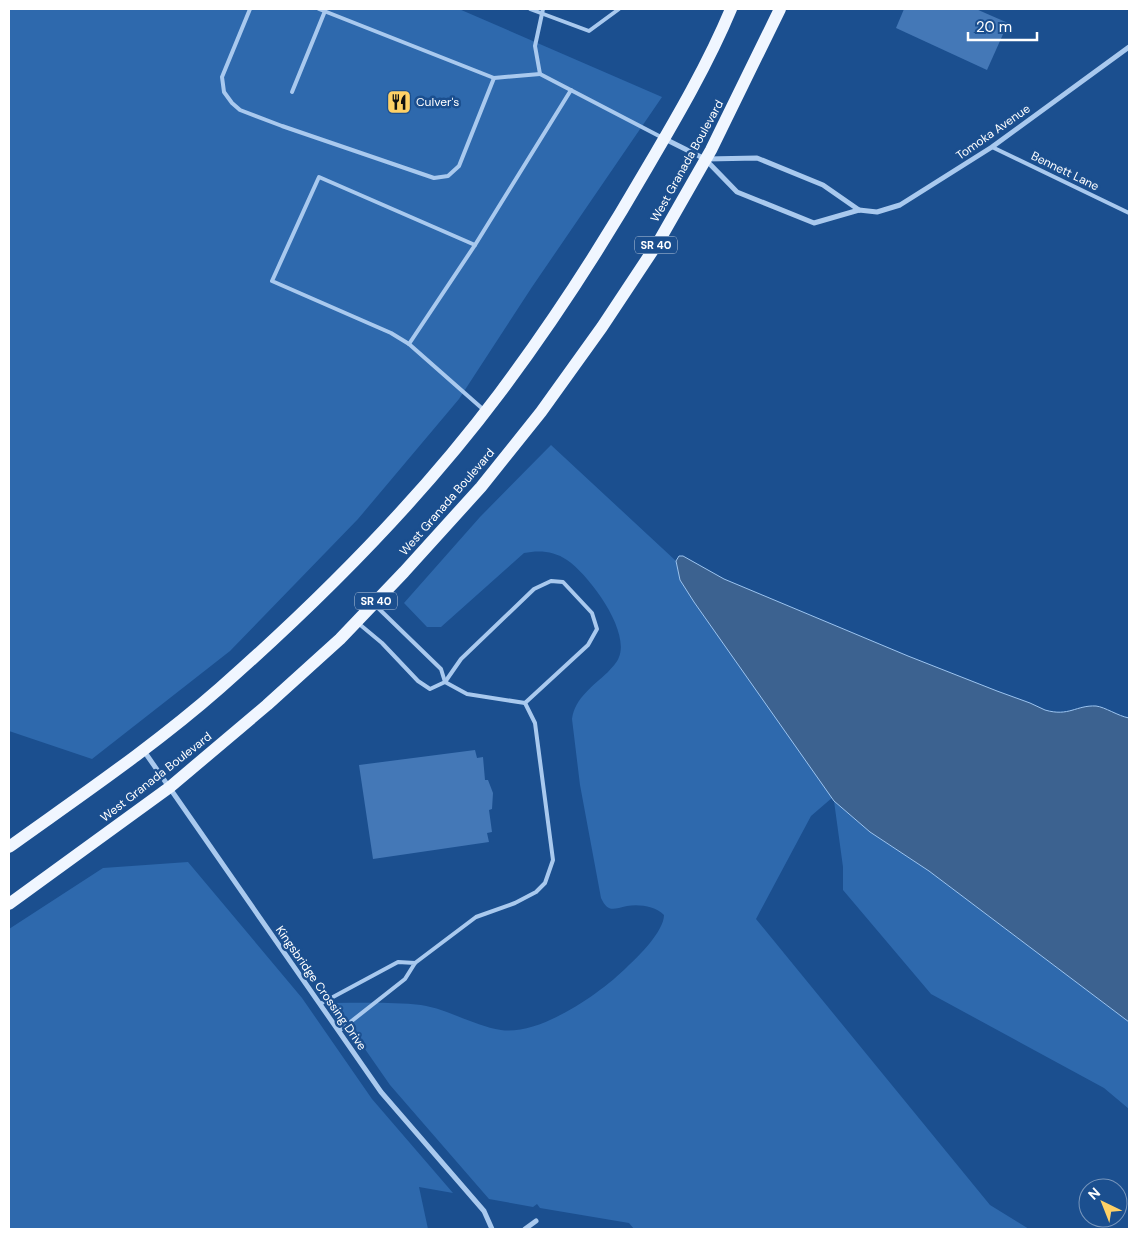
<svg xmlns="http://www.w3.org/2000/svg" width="1138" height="1238" viewBox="0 0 1138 1238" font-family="'DM Sans',sans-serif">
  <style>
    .green { fill: #2e69ad }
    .water { fill: #3c6290; stroke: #9cc4f0 }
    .building { fill: #4478b7 }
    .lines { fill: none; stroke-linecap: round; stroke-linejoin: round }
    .service { stroke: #a9c9ee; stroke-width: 4 }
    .minor { stroke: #a9c9ee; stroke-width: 5 }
    .primary { stroke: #f0f6ff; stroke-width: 12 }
    .labels { text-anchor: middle; stroke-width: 5; stroke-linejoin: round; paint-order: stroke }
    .shield { fill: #1b4f8f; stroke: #bbcadd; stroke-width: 1 }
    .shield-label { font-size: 11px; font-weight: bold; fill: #fff }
    .poi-label { font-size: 12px; fill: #fff; stroke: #1b4f8f; text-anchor: start }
    .street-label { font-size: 12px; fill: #fff; stroke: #1b4f8f }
  </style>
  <rect width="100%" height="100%" fill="#1b4f8f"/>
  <g class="green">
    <polygon points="9,9 459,9 662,97 532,287 459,399 358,519 230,651 92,759 9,731"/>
    <path d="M551,445L676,561L680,580L694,602L833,797L811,816L756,919L990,1205L1029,1229H634L629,1223L540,1208L537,1204L533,1207L489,1199L390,1085L333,1003C362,1003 393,1002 421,1005C448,1009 474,1026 501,1030C540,1036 601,993 627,967C639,956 664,931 664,915C655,906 639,904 627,906C613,909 608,913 601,898L580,785L572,719C575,698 593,686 608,672C612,667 617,663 619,657C630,630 589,575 567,560C554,551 539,550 524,553L441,627H427L404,603L480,517Z"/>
    <polygon points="834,801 870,832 929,871 1129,1022 1129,1109 1104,1088 931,994 843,890 843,867"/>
    <polygon points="188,862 302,998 372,1099 453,1193 419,1187 428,1229 9,1229 9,929 103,868"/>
  </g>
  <path class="water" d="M679,556H683L724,579L908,656L997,691L1030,703L1045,710C1069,717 1076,705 1096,706C1105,707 1118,716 1129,718V1022L929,871L870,832L834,801L694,602L680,580L676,561Z"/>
  <g class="building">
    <polygon points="904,9 976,9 1008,23 987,70 896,28"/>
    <polygon points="475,750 477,758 483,757 485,780 488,780 493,793 492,809 489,810 492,832 487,833 489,842 373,859 359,765"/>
  </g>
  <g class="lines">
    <g class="service">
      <polyline points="250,9 222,77 224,92 232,103 240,110 282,126 434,178 448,176 459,166 494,78"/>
      <polyline points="319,9 494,78 540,74"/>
      <polyline points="530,9 589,31 619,9"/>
      <polyline points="543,9 535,46 540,74 661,137"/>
      <polyline points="292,92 325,11"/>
      <polyline points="992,147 1129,213"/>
      <polyline points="475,245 319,177 272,281 391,333 409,344 485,411"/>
      <polyline points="409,344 475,245 571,90"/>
      <polygon points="551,581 563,582 592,613 597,629 588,645 525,703 467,694 445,682 461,659 534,589"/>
      <polyline points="358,623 382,643 418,681 430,689 445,682 441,669 376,606"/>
      <polyline points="415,963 476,917 515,903 536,892 545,883 553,860 535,723 525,703"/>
      <polyline points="320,1004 398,962 415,963 405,979 339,1031"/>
    </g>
    <g class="minor">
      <polyline points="665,139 705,159 737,192 814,223 859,210 877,212 900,205 992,147 1129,47"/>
      <polyline points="707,159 757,158 823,185 859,210"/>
      <polyline points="144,751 381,1092 484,1211 492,1229"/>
      <polyline points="525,1229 536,1221"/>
    </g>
    <g class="primary">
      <path d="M9,847C80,796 154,746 220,688C321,599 418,502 499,394C553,322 602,246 647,168C677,117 708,64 731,9"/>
      <polyline points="9,904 170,787 267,705 340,639 404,572 481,487 541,412 602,327 659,241 711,150 780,9"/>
    </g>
  </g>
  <defs>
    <symbol id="restaurant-square" viewBox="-11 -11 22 22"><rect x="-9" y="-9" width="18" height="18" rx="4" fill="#ffd166" stroke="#1b4f8f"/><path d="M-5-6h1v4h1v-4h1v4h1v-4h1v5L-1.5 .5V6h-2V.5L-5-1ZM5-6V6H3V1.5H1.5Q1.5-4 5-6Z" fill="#111"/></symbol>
  </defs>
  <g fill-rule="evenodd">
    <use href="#restaurant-square" x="385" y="88" width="28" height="28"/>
  </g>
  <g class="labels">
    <g class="shield">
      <rect x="635" y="236.5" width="42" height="17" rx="4"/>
      <rect x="355" y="592.5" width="42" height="17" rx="4"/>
    </g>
    <g class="shield-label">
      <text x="656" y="249">SR 40</text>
      <text x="376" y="605">SR 40</text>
    </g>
    <g class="poi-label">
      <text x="416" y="106">Culver's</text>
    </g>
    <g class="street-label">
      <text transform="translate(993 132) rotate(-35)" y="4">Tomoka Avenue</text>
      <text transform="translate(687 161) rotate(-61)" y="4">West Granada Boulevard</text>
      <text transform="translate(1065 171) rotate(26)" y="4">Bennett Lane</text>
      <text transform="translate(447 502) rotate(-49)" y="4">West Granada Boulevard</text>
      <text transform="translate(156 777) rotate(-38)" y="4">West Granada Boulevard</text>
      <text transform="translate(321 988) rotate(55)" y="4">Kingsbridge Crossing Drive</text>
    </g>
  </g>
  <rect width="1138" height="1238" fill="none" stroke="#ffffff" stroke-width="20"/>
  <g transform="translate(1103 1203) rotate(317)"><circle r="24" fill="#1b4f8f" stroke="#7695bc"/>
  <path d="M0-4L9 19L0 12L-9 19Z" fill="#ffd166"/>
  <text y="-8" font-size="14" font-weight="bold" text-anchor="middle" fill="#ffffff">N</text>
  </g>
  <path d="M968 32v8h69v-8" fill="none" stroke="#ffffff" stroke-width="2.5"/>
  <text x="976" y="32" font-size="15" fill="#ffffff" stroke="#1b4f8f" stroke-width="4" paint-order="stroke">20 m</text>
</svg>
